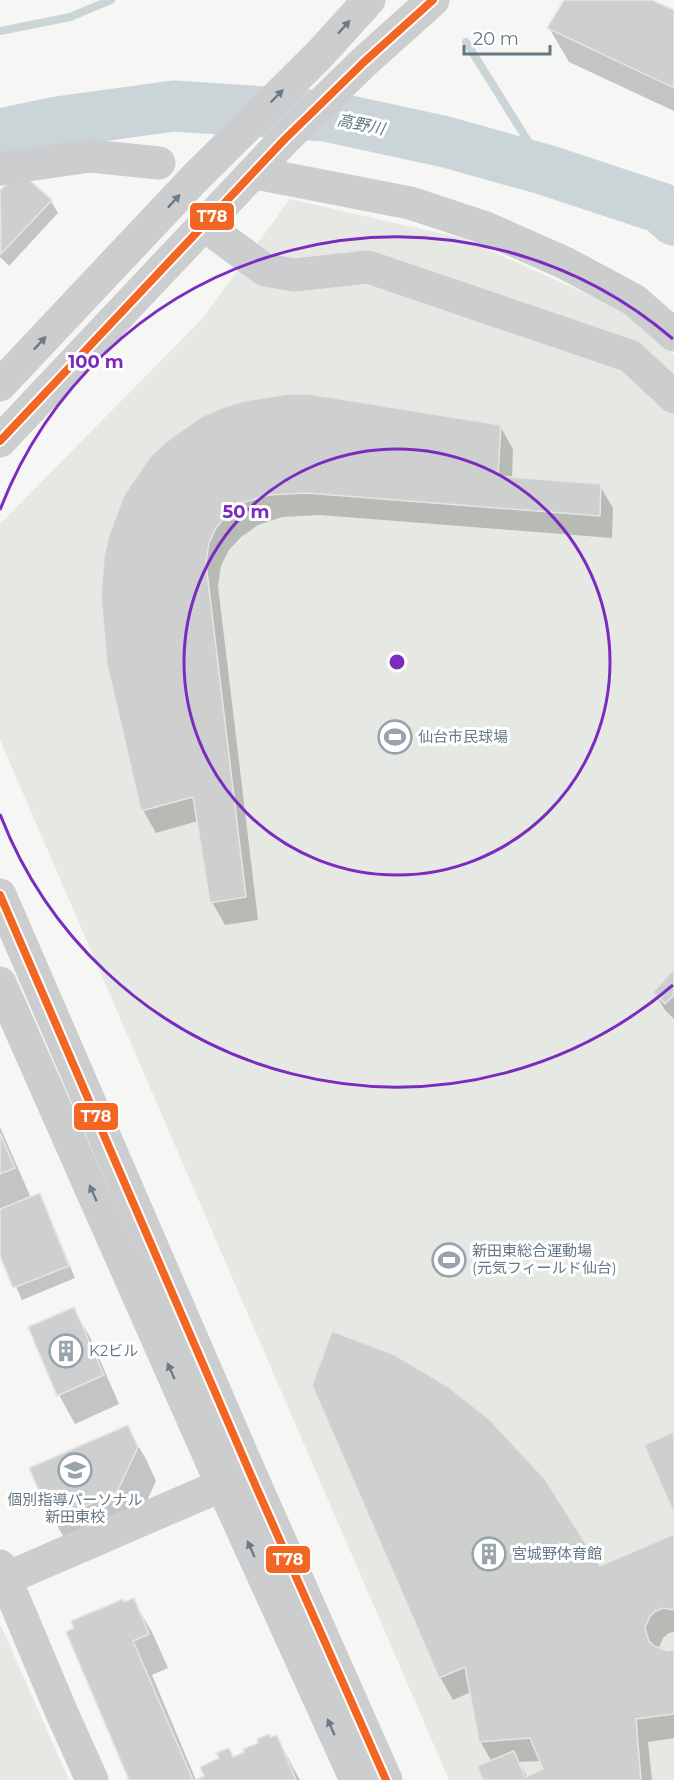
<svg xmlns="http://www.w3.org/2000/svg" width="674" height="1780" viewBox="0 0 674 1780" font-family="Montserrat,'Noto Sans JP',sans-serif">
  <style>
    .green { fill: #e6e9e3 }
    .shadow { fill: #0003; fill-rule: evenodd }
    .lines { fill: none; stroke-linecap: round; stroke-linejoin: round }
    .stream { stroke: #cbd4d6; stroke-width: 8 }
    .river { stroke: #cbd4d6; stroke-width: 51 }
    .building { fill: #ced0d0; stroke: #e5e5e4; stroke-width: 1.5 }
    .minor { stroke: #cccdce; stroke-width: 33 }
    .bus-1-casing { stroke: #fff; stroke-width: 12 }
    .bus-1 { stroke: #f26522; stroke-width: 8 }
    .oneway { fill: #6a7c89 }
    .ring { fill: none; stroke: #7b2cbf; stroke-width: 3 }
    .labels { text-anchor: middle; stroke-width: 6; stroke-linejoin: round; paint-order: stroke }
    .poi-label { font-size: 15px; fill: #657885; stroke: #fff; text-anchor: start }
    .water-label { font-size: 16px; font-style: italic; fill: #617982; stroke: #fff }
    .centre { fill: #7b2cbf; stroke: #fff; stroke-width: 3 }
    .ring-label { font-size: 18px; text-anchor: middle; font-weight: bold; fill: #7b2cbf; stroke: #fff; stroke-width: 6; stroke-linejoin: round; paint-order: stroke }
    .line-badge { stroke: #fff; stroke-width: 2 }
    .badge-label { font-size: 16px; text-anchor: middle; font-weight: bold; fill: #fff }
  </style>
  <rect width="100%" height="100%" fill="#f6f6f5"/>
  <g class="green">
    <polygon points="290,199 465,239 627,312 674,355 674,1780 449,1780 0,740 0,524 201,320"/>
    <polygon points="0,1626 1,1626 69,1780 0,1780"/>
  </g>
  <g class="shadow">
    <polygon points="566,0 648,0 674,12 674,111 569,62 549,28"/>
    <polygon points="25,177 51,201 58,213 9,266 0,257 0,192 14,179"/>
    <polygon points="500,426 513,449 512,478 600,486 613,508 612,538 320,515 282,517 258,525 241,537 229,550 221,566 218,586 258,920 225,925 212,902 198,821 156,833 143,810 110,535"/>
    <polygon points="674,971 674,1019 665,1010 654,992"/>
    <polygon points="0,1127 31,1198 39,1195 46,1207 75,1278 22,1300 0,1252"/>
    <polygon points="73,1309 90,1337 119,1404 75,1424 59,1395"/>
    <polygon points="127,1427 146,1459 156,1481 136,1525 72,1552 54,1520"/>
    <path d="M674,1536V1632L669,1633L663,1638L658,1650L667,1652L674,1650V1738L648,1742L652,1780H485L492,1762L480,1741L471,1692L453,1700L440,1677L599,1568ZM541,1761L545,1770L527,1777L519,1762Z"/>
    <polygon points="133,1600 153,1634 168,1668 152,1675 196,1780 130,1780 124,1604"/>
    <polygon points="277,1737 300,1780 198,1780 233,1759"/>
  </g>
  <g class="lines">
    <g class="stream">
      <polyline points="0,31 70,17 111,0"/>
      <polyline points="466,42 546,170"/>
    </g>
    <polyline class="river" points="0,134 57,122 174,106 326,116 446,142 546,170 661,208 674,220"/>
  </g>
  <g class="building">
    <polygon points="564,0 652,0 674,10 674,88 547,28"/>
    <polygon points="25,176 52,200 1,254 0,190 14,178"/>
    <polygon points="287,394 309,394 501,425 498,476 601,484 600,516 306,493 269,495 245,502 228,514 216,528 209,543 206,563 246,897 210,903 193,797 141,811 107,664 101,596 104,557 109,535 124,495 150,457 166,442 203,416 222,408 244,401"/>
    <polygon points="674,969 674,995 665,1004 653,992"/>
    <polygon points="0,1133 15,1168 0,1174"/>
    <polygon points="40,1193 69,1266 13,1288 0,1256 0,1209"/>
    <polygon points="74,1307 104,1375 57,1396 28,1327"/>
    <polygon points="332,1331 395,1355 447,1386 489,1419 545,1479 600,1566 674,1534 674,1610 663,1608 656,1611 650,1616 645,1628 649,1641 654,1646 667,1651 674,1649 674,1714 636,1719 641,1780 483,1780 477,1766 514,1751 525,1777 543,1769 530,1738 479,1742 465,1667 439,1678 312,1385"/>
    <polygon points="128,1425 138,1447 117,1492 52,1521 29,1468"/>
    <polygon points="674,1432 674,1514 644,1445"/>
    <polygon points="134,1598 149,1634 133,1641 193,1780 129,1780 66,1632 74,1628 71,1621 123,1599 124,1602"/>
    <polygon points="269,1734 270,1737 277,1735 296,1780 194,1780 204,1776 200,1767 219,1758 216,1753 229,1748 233,1757 244,1752 243,1749 258,1743 257,1739"/>
  </g>
  <g class="lines">
    <g class="minor">
      <polyline points="0,169 90,156 159,163"/>
      <polyline points="255,173 410,203 486,228 565,263 634,300 674,335"/>
      <polyline points="204,225 265,270 294,275 368,267 630,356 674,397"/>
      <polyline points="0,385 194,179 320,54 369,0"/>
      <polyline points="0,441 284,140 364,62 433,0"/>
      <polyline points="0,895 250,1473 386,1780"/>
      <polyline points="0,983 222,1485 356,1780"/>
      <polyline points="0,1566 61,1711 92,1780"/>
      <polyline points="0,1581 241,1477"/>
    </g>
    <defs>
      <g id="bus-1">
        <polyline points="0,441 284,140 364,62 433,0"/>
        <polyline points="0,895 250,1473 386,1780"/>
      </g>
    </defs>
    <use href="#bus-1" class="bus-1-casing"/>
    <use href="#bus-1" class="bus-1"/>
  </g>
  <defs><path id="oneway-solid" d="M-6-.8H1V-3.2L6.5 0L1 3.2V.8H-6Z" transform="scale(1.5)"/></defs>
  <g class="oneway">
    <use href="#oneway-solid" transform="translate(344 27) rotate(-48)"/>
    <use href="#oneway-solid" transform="translate(277 96) rotate(-45)"/>
    <use href="#oneway-solid" transform="translate(174 201) rotate(-47)"/>
    <use href="#oneway-solid" transform="translate(40 343) rotate(-47)"/>
    <use href="#oneway-solid" transform="translate(93 1193) rotate(-114)"/>
    <use href="#oneway-solid" transform="translate(171 1371) rotate(-114)"/>
    <use href="#oneway-solid" transform="translate(251 1549) rotate(-114)"/>
    <use href="#oneway-solid" transform="translate(331 1727) rotate(-114)"/>
  </g>
  <g class="ring">
    <circle cx="397" cy="662" r="213"/>
    <path d="M673 985A425 425 0 0 1 0 814M0 510A425 425 0 0 1 673 339"/>
  </g>
  <defs>
    <symbol id="stadium-ring" viewBox="-11 -11 22 22"><circle r="9.5" fill="#fff" stroke="#98a4ac" stroke-width="1.5"/><path d="M0-5a6.5 5 0 1 0 0 10a6.5 5 0 1 0 0-10ZM-3.5-1.8h7v3.6h-7Z" fill="#98a4ac"/></symbol>
    <symbol id="building-ring" viewBox="-11 -11 22 22"><circle r="9.5" fill="#fff" stroke="#98a4ac" stroke-width="1.5"/><path d="M-4-6H4V6H1V3H-1V6H-4ZM-2.5-4.3h1.7v1.8h-1.7ZM.8-4.3h1.7v1.8H.8ZM-2.5-1h1.7V.8h-1.7ZM.8-1h1.7V.8H.8Z" fill="#98a4ac"/></symbol>
    <symbol id="school-ring" viewBox="-11 -11 22 22"><circle r="9.5" fill="#fff" stroke="#98a4ac" stroke-width="1.5"/><path d="M0-5L7-2L0 1L-7-2ZM-4 1L0 2.5L4 1V4Q0 6-4 4Z" fill="#98a4ac"/></symbol>
  </defs>
  <g fill-rule="evenodd">
    <use href="#stadium-ring" x="376" y="718" width="38" height="38"/>
    <use href="#stadium-ring" x="430" y="1241" width="38" height="38"/>
    <use href="#building-ring" x="47" y="1332" width="38" height="38"/>
    <use href="#school-ring" x="56" y="1451" width="38" height="38"/>
    <use href="#building-ring" x="470" y="1535" width="38" height="38"/>
  </g>
  <g class="labels">
    <g class="poi-label">
      <text x="418" y="742">仙台市民球場</text>
      <text x="472" y="1256">新田東総合運動場<tspan x="472" dy="17">(元気フィールド仙台)</tspan></text>
      <text x="89" y="1356">K2ビル</text>
      <text x="75" y="1505" text-anchor="middle">個別指導パーソナル<tspan x="75" dy="17">新田東校</tspan></text>
      <text x="512" y="1559">宮城野体育館</text>
    </g>
    <g class="water-label">
      <text transform="translate(361 124) rotate(12)" y="6">高野川</text>
    </g>
  </g>
  <circle cx="397" cy="662" r="9" class="centre"/>
  <g class="ring-label">
    <text x="96" y="368">100 m</text>
    <text x="246" y="518">50 m</text>
  </g>
  <g class="line-badge">
    <rect x="189" y="202" width="46" height="29" rx="6" fill="#f26522"/>
    <rect x="73" y="1102" width="46" height="29" rx="6" fill="#f26522"/>
    <rect x="265" y="1545" width="46" height="29" rx="6" fill="#f26522"/>
  </g>
  <g class="badge-label">
    <text x="212" y="222">T78</text>
    <text x="96" y="1122">T78</text>
    <text x="288" y="1565">T78</text>
  </g>
  <path d="M464 45v9h86v-9" fill="none" stroke="#657885" stroke-width="3"/>
  <text x="473" y="45" font-size="18" fill="#657885" stroke="#ffffff" stroke-width="4.5" paint-order="stroke">20 m</text>
</svg>
